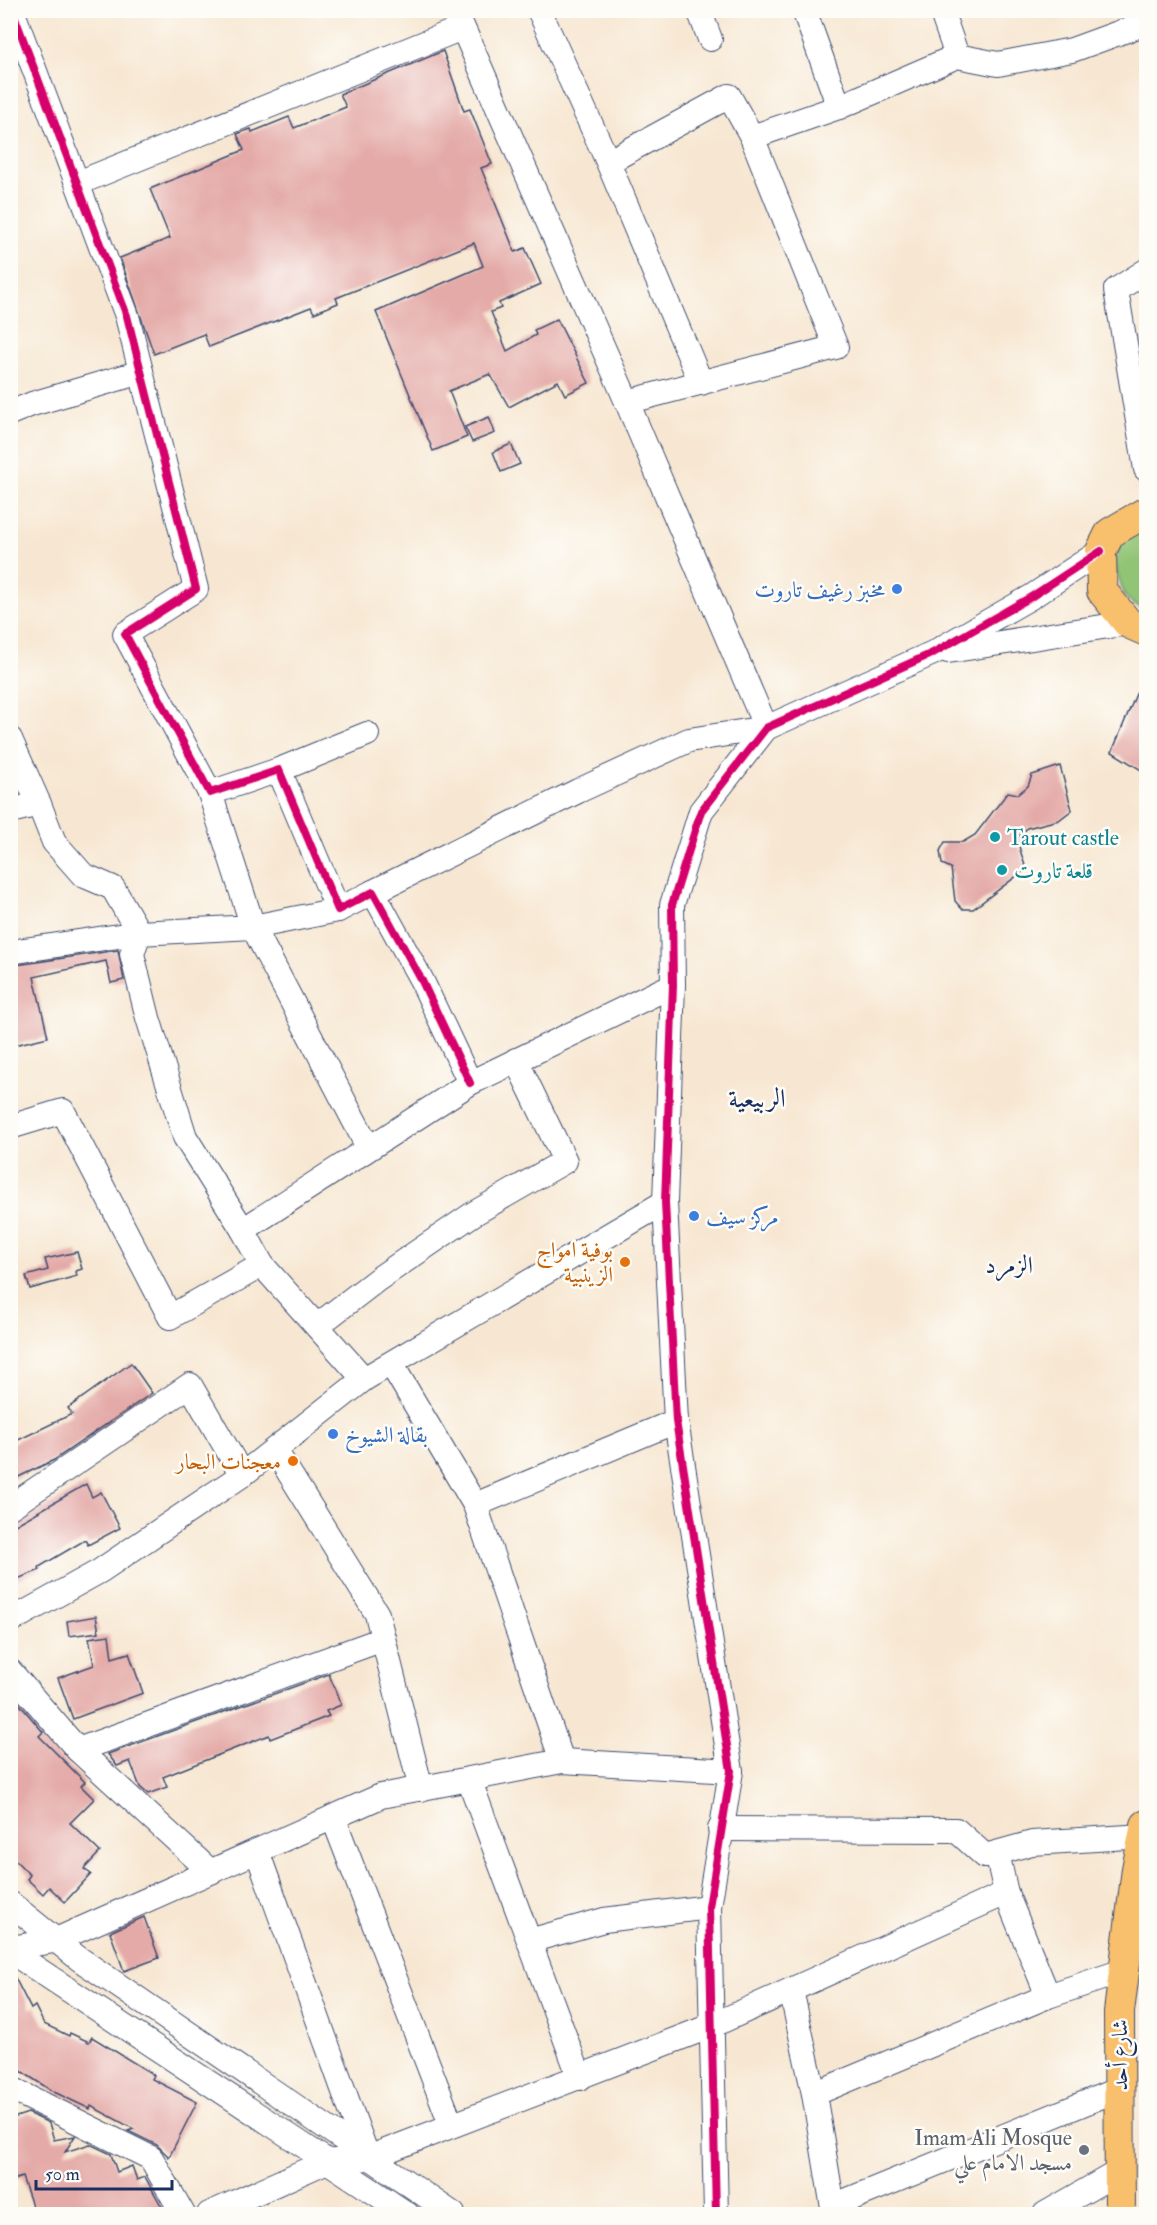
<svg xmlns="http://www.w3.org/2000/svg" width="1157" height="2225" viewBox="0 0 1157 2225" font-family="'IM FELL Double Pica',Amiri,serif">
  <style>
    .green { fill: #91c475; stroke: #567a6a; stroke-width: 1.5 }
    .building { fill: #e4aaa8 }
    .lines { fill: none; stroke-linecap: round; stroke-linejoin: round }
    .minor-casing { stroke: #3c4b6f; stroke-width: 26 }
    .major-casing { stroke: #3c4b6f; stroke-width: 32 }
    .minor { stroke: #fff; stroke-width: 24 }
    .major { stroke: #f8bf6c; stroke-width: 30 }
    .cycleway-casing { stroke: #fdfcf7; stroke-width: 11 }
    .cycleway { stroke: #d6006c; stroke-width: 8 }
    .shop-dot { fill: #3f7fe0; stroke: #fdfcf7; stroke-width: 2 }
    .culture-dot { fill: #0f9aa8; stroke: #fdfcf7; stroke-width: 2 }
    .food-dot { fill: #e8710a; stroke: #fdfcf7; stroke-width: 2 }
    .worship-dot { fill: #6b7280; stroke: #fdfcf7; stroke-width: 2 }
    .labels { text-anchor: middle; stroke-width: 5; stroke-linejoin: round; paint-order: stroke }
    .shop-label { font-size: 22px; fill: #366cbe; stroke: #fdfcf7; text-anchor: start }
    .culture-label { font-size: 22px; fill: #0d838f; stroke: #fdfcf7; text-anchor: start }
    .food-label { font-size: 22px; fill: #c56008; stroke: #fdfcf7; text-anchor: end }
    .street-label { font-size: 22px; fill: #1b2f5e; stroke: #fdfcf7 }
    .worship-label { font-size: 22px; fill: #5b616d; stroke: #fdfcf7; text-anchor: end }
    .neighbourhood-label { font-size: 24px; fill: #1b2f5e; stroke: #fdfcf7 }
    .quarter-label { font-size: 26px; fill: #1b2f5e; stroke: #fdfcf7 }
  </style>
  <rect width="100%" height="100%" fill="#fdfcf7"/>
  <filter id="ink" filterUnits="userSpaceOnUse"><feTurbulence type="fractalNoise" baseFrequency=".0167" numOctaves="2"/><feDisplacementMap in="SourceGraphic" scale="12" xChannelSelector="R" yChannelSelector="G"/><feConvolveMatrix kernelMatrix="1 2 1 2 8 2 1 2 1" color-interpolation-filters="sRGB"/></filter>
  <filter id="wash" filterUnits="userSpaceOnUse"><feTurbulence type="fractalNoise" baseFrequency=".008" numOctaves="4" result="noise"/><feDisplacementMap in="SourceGraphic" scale="24" xChannelSelector="R" yChannelSelector="G"/><feGaussianBlur stdDeviation="1.35" result="paint"/><feColorMatrix in="noise" values="0 0 0 0 0 0 0 0 0 0 0 0 0 0 0 0 0 1.4 0 .05"/><feComposite in="paint" operator="in"/></filter>
  <g filter="url(#wash)">
    <rect width="100%" height="100%" fill="#f7e7d2"/>
    <polygon class="green" points="1146,522 1146,609 1136,606 1125,597 1114,565 1121,540"/>
    <g id="blocks">
      <g class="building">
        <polygon points="443,51 464,111 470,109 492,164 481,168 515,252 525,248 541,284 499,303 501,308 491,312 507,351 536,335 534,330 557,319 589,383 565,395 558,381 509,407 490,374 449,391 467,437 433,451 376,312 483,266 474,243 336,298 338,303 314,313 311,307 209,347 204,334 154,354 120,258 170,238 150,189 244,150 237,134 251,129 252,132 289,117 294,128 346,107 340,94"/>
        <polygon points="489,417 495,433 472,442 465,427"/>
        <polygon points="511,444 520,464 501,472 493,452"/>
        <polygon points="1146,670 1146,773 1112,752"/>
        <polygon points="1060,766 1072,810 1059,820 1027,828 1017,840 1026,869 973,909 962,909 955,901 951,868 942,864 940,851 945,842 963,842 975,835 1008,792 1018,794 1028,786 1032,775"/>
        <polygon points="118,950 124,980 111,983 106,961 34,977 48,1037 10,1046 10,966"/>
        <polygon points="77,1252 82,1269 76,1271 77,1276 30,1289 26,1276 48,1270 45,1259"/>
        <polygon points="131,1363 152,1393 54,1460 10,1481 10,1444 72,1414 68,1408"/>
        <polygon points="86,1484 92,1497 101,1492 120,1528 88,1545 85,1540 39,1567 40,1570 10,1582 10,1528"/>
        <polygon points="96,1616 99,1632 69,1636 67,1621"/>
        <polygon points="109,1635 112,1658 129,1653 143,1693 73,1719 58,1678 94,1665 89,1638"/>
        <polygon points="329,1674 341,1705 326,1711 329,1716 270,1739 269,1735 163,1777 167,1787 148,1794 140,1787 130,1761 117,1766 108,1754"/>
        <polygon points="10,1693 43,1732 39,1736 85,1782 81,1786 94,1799 70,1823 100,1852 84,1869 91,1874 65,1902 49,1887 43,1894 27,1879 30,1875 10,1855"/>
        <polygon points="144,1917 159,1958 124,1971 110,1932"/>
        <polygon points="10,1968 31,2009 35,2006 44,2024 69,2036 70,2033 89,2042 92,2037 154,2075 152,2079 197,2102 169,2157 157,2145 128,2131 134,2129 91,2106 90,2109 52,2091 10,2064"/>
        <polygon points="28,2113 49,2123 54,2140 75,2136 65,2152 90,2144 111,2154 117,2172 132,2166 137,2180 145,2177 162,2207 143,2214 35,2214 22,2177 10,2181 10,2119"/>
      </g>
    </g>
  </g>
  <g filter="url(#ink)">
    <use href="#blocks" fill-opacity="0" stroke="#3c4b6f" stroke-width="1.5"/>
    <g class="lines">
      <defs>
        <g id="minor">
          <polyline points="12,10 127,316 196,589 125,634 210,793 279,770 338,910 373,892 422,981 470,1083"/>
          <polyline points="539,10 608,162"/>
          <polyline points="699,10 710,39"/>
          <polyline points="804,10 839,107"/>
          <polyline points="941,10 957,56"/>
          <polyline points="78,183 462,28"/>
          <polyline points="1146,271 1116,290 1146,469"/>
          <polyline points="701,383 608,162 729,96 752,137"/>
          <polyline points="627,402 836,347 752,137 839,107 957,56 998,64 1072,50 1146,23"/>
          <polyline points="10,413 32,404 141,372"/>
          <polyline points="948,651 1128,623"/>
          <polyline points="10,739 39,804 10,811"/>
          <polyline points="279,770 367,734"/>
          <polyline points="210,793 253,927 139,933 132,954 148,1018 185,1137 243,1230"/>
          <polyline points="373,892 578,791 689,740 766,728 627,402 455,10"/>
          <polyline points="338,910 253,927 368,1147"/>
          <polyline points="10,952 139,933 113,888 83,875 54,842 39,804"/>
          <polyline points="10,1127 63,1111 170,1317 262,1265"/>
          <polyline points="317,1326 378,1279 473,1214 565,1161 516,1060"/>
          <polyline points="392,1365 475,1505 562,1761"/>
          <polyline points="364,1379 262,1265 243,1230 470,1083 673,985"/>
          <polyline points="275,1450 377,1614 421,1789"/>
          <polyline points="475,1505 676,1421"/>
          <polyline points="10,1507 190,1385 242,1475"/>
          <polyline points="10,1621 100,1571 242,1475 364,1379 665,1202"/>
          <polyline points="10,1671 78,1750 211,1872"/>
          <polyline points="78,1750 383,1639"/>
          <polyline points="469,1779 580,2078"/>
          <polyline points="333,1817 451,2124"/>
          <polyline points="720,1829 956,1830 985,1856 1032,1843 1144,1836"/>
          <polyline points="257,1851 368,2158"/>
          <polyline points="997,1853 1006,1893"/>
          <polyline points="10,1903 78,1958 453,2214"/>
          <polyline points="529,1941 604,1920 709,1907"/>
          <polyline points="10,1948 54,1941 381,1796 562,1761 731,1771"/>
          <polyline points="10,1951 407,2214"/>
          <polyline points="791,1990 814,2094 834,2214"/>
          <polyline points="10,2091 14,2090 151,2158 183,2214"/>
          <polyline points="814,2094 1048,1996 1123,1971"/>
          <polyline points="833,2206 1119,2089"/>
          <polyline points="209,2214 325,2162 368,2158 711,2026 1006,1893 1048,1996"/>
          <polyline points="716,2214 709,1907 731,1771 676,1421 665,1202 673,985 672,905 701,811 766,728 933,653 1031,597 1101,551"/>
          <polyline points="1045,2214 1120,2171"/>
        </g>
        <g id="major">
          <polyline points="1146,512 1110,533 1101,551 1102,591 1128,623 1146,631"/>
          <polyline points="1120,2214 1119,2012 1137,1869 1146,1825"/>
        </g>
      </defs>
      <use href="#minor" class="minor-casing"/>
      <use href="#major" class="major-casing"/>
      <use href="#minor" class="minor"/>
      <use href="#major" class="major"/>
      <defs>
        <g id="cycleway">
          <polyline points="12,10 127,316 196,589 125,634 210,793 279,770 338,910 373,892 422,981 470,1083"/>
          <polyline points="716,2214 709,1907 731,1771 676,1421 665,1202 673,985 672,905 701,811 766,728 933,653 1031,597 1101,551"/>
        </g>
      </defs>
      <use href="#cycleway" class="cycleway-casing"/>
      <use href="#cycleway" class="cycleway"/>
    </g>
  </g>
  <g class="shop-dot">
    <circle cx="897" cy="589" r="6"/>
    <circle cx="694" cy="1216" r="6"/>
    <circle cx="333" cy="1434" r="6"/>
  </g>
  <g class="culture-dot">
    <circle cx="995" cy="837" r="6"/>
    <circle cx="1002" cy="870" r="6"/>
  </g>
  <g class="food-dot">
    <circle cx="625" cy="1262" r="6"/>
    <circle cx="293" cy="1461" r="6"/>
  </g>
  <circle class="worship-dot" cx="1084" cy="2150" r="6"/>
  <g class="labels">
    <g class="shop-label">
      <text x="885" y="597" text-anchor="end">مخبز رغيف تاروت</text>
      <text x="706" y="1224">مركز سيف</text>
      <text x="345" y="1442">بقالة الشيوخ</text>
    </g>
    <g class="culture-label">
      <text x="1007" y="845">Tarout castle</text>
      <text x="1014" y="878">قلعة تاروت</text>
    </g>
    <g class="food-label">
      <text x="613" y="1257">بوفية امواج<tspan x="613" dy="25">الزينبية</tspan></text>
      <text x="281" y="1469">معجنات البحار</text>
    </g>
    <g class="street-label">
      <text transform="translate(1119 2055) rotate(-90)" y="8">شارع أحد</text>
    </g>
    <g class="worship-label">
      <text x="1072" y="2145">Imam Ali Mosque<tspan x="1072" dy="25">مسجد الامام علي</tspan></text>
    </g>
    <g class="neighbourhood-label">
      <text x="1009" y="1273">الزمرد</text>
    </g>
    <g class="quarter-label">
      <text x="757" y="1107">الربيعية</text>
    </g>
  </g>
  <rect width="1157" height="2225" fill="none" stroke="#fdfcf7" stroke-width="36"/>
  <path d="M36 2180v9h136v-9" fill="none" stroke="#1b2f5e" stroke-width="3"/>
  <text x="45" y="2180" font-size="18" fill="#1b2f5e" stroke="#fdfcf7" stroke-width="4.5" paint-order="stroke">50 m</text>
</svg>
